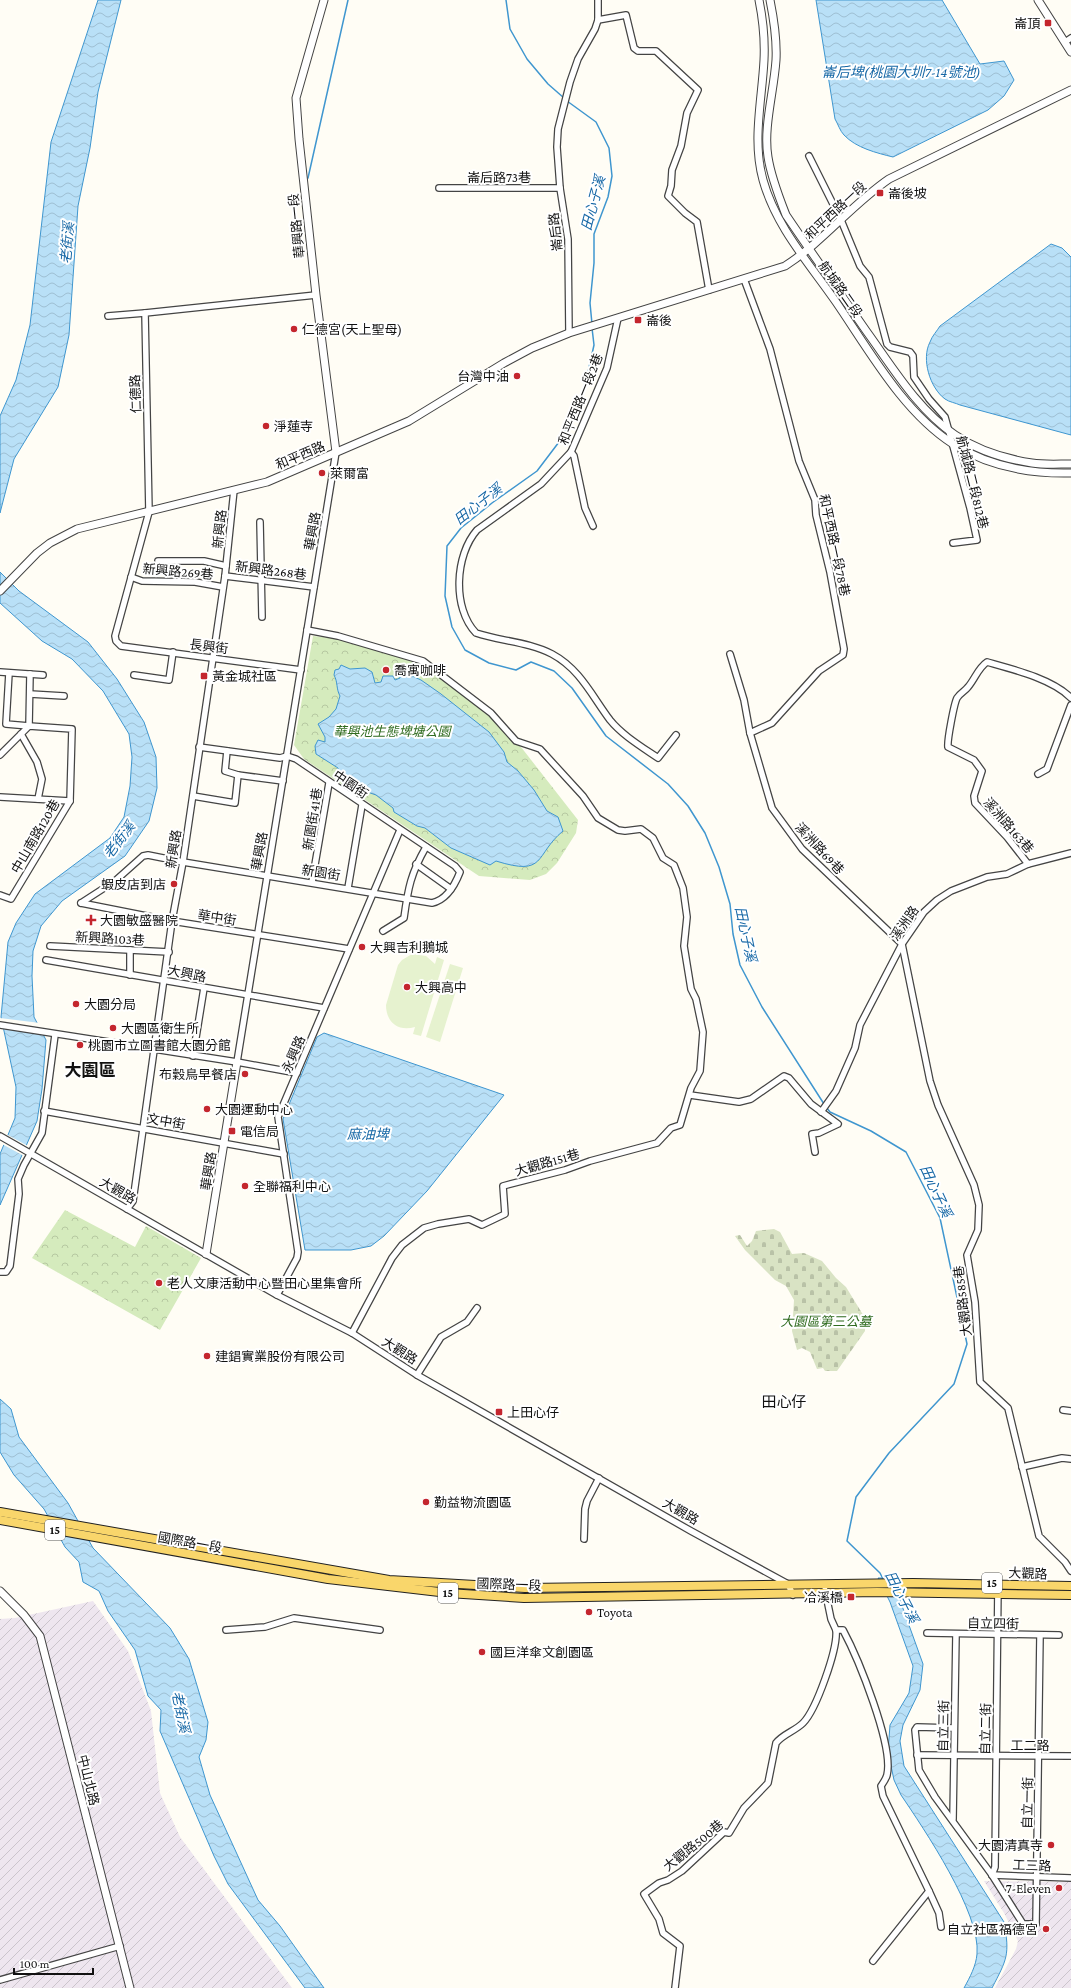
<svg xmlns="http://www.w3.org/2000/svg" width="1071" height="1988" viewBox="0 0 1071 1988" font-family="'Crimson Pro','Noto Sans TC',serif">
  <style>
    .industrial { fill: url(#industrial-furrows) }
    .cemetery { fill: url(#cemetery-stones) }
    .park { fill: url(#park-crowns) }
    .pitch { fill: #e6f2cf }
    .water { fill: url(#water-waves); stroke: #3f96cf }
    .pier { fill: #fffdf5 }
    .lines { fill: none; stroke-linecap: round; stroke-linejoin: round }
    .stream { stroke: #3f96cf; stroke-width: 1.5 }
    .minor-casing { stroke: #444; stroke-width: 8 }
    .tertiary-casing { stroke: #444; stroke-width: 9 }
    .primary-casing { stroke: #222; stroke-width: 10 }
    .minor { stroke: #fff; stroke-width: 5.5 }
    .tertiary { stroke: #fff; stroke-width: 7 }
    .primary { stroke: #f9d66b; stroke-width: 8 }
    .poi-dot { fill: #c4262e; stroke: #fff; stroke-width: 1.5 }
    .labels { text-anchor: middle; stroke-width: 4; stroke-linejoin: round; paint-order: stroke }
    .shield { fill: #fff; stroke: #585858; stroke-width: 1 }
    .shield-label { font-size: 12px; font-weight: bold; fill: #111 }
    .poi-label { font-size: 13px; fill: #111; stroke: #fff; text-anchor: start }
    .street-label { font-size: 13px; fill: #111; stroke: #fff }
    .park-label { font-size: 13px; font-style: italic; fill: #2f6b1f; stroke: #fff }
    .water-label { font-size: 14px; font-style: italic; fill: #1768a6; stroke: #fff }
    .quarter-label { font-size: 15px; fill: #111; stroke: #fff }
    .district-label { font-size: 17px; font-weight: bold; fill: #111; stroke: #fff }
  </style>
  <defs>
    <pattern id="industrial-furrows" width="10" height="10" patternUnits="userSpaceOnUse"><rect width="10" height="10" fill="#eee6ef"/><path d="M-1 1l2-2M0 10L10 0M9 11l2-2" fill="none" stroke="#cbc4cc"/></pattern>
    <pattern id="cemetery-stones" width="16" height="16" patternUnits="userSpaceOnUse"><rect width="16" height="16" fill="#d9e3c4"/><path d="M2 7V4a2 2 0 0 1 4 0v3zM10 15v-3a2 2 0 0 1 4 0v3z" fill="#b9c2a7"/></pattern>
    <pattern id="park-crowns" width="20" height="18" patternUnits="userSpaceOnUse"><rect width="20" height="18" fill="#d5ebbd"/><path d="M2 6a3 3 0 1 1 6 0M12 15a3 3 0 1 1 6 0" fill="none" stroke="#b6c8a1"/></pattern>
    <pattern id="water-waves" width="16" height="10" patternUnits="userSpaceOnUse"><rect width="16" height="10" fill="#b9e0f7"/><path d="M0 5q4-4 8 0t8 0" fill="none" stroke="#9ebfd3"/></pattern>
  </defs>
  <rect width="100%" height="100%" fill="#fffdf5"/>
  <g class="industrial">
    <polygon points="93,1601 128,1651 151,1711 160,1793 180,1837 292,1988 0,1988 0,1619 15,1618"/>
    <polygon points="984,1881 1071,1882 1071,1988 995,1988 1016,1949 1018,1941 1004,1913"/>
  </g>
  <polygon class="cemetery" points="774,1229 780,1232 792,1254 804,1253 822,1261 836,1278 846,1287 865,1318 865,1331 837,1371 825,1371 823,1368 817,1369 810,1352 802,1348 797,1350 792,1331 794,1300 786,1286 775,1280 745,1250 735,1236 740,1235 747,1246 752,1241 756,1231"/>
  <g class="park">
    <polygon points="313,636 341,639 414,661 428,667 489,712 512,740 521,747 578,820 576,833 557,863 546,874 530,880 479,876 304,759 294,745"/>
    <polygon points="65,1210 135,1247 146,1226 201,1258 160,1330 32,1258"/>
  </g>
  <g class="pitch">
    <path d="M412,954L426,956L435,964L437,957L444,960L421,1036L413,1034L415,1027C398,1032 386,1022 386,1005L398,965L402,960Z"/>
    <polygon points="450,964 463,968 440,1042 426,1037"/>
  </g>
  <g class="water">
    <polygon points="98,0 121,0 98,92 90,148 78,206 69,335 58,387 14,459 0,513 0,416 16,380 30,325 51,142"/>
    <path d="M816,0H942L980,64L1004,61L1014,80L1004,96L988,110L893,157C877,153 856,148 844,135C840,131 838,124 835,119Z"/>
    <path d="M1051,244L1062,248L1071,257V435L960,405C956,403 949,402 945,399C930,388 921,359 930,342C932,336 937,331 940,326Z"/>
    <polygon points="0,572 19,591 88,642 117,679 144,722 156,757 157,788 149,821 125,856 62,901 41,926 33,951 32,976 34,1017 46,1040 42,1089 37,1121 0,1205 0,1154 15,1118 16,1087 1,1017 8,942 16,923 35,894 110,838 124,817 130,786 132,757 129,734 103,691 72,659 42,641 0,603"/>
    <path d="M341,665L350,669L365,668L372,672L375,683L381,682L383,676H393L395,680L400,678L399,671H401L421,680L441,694L489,732L504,752L507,762L518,771L534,790L547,811L558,817L563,831C534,855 547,877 496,861L490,865L451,848L425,828L417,826L394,812L393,808L376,795L359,789L338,774V768L316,754L315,746L318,740L325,742V737L318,724L329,717L336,709L340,696C336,689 338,682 334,675L335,670L339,669Z"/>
    <polygon points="324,1033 504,1095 427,1191 384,1236 371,1246 351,1250 305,1250 283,1119 317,1037"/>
    <polygon points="0,1399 11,1409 19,1437 68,1503 93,1548 170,1628 189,1659 208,1722 206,1740 199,1757 210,1795 258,1900 280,1926 324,1988 305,1988 228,1884 214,1856 160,1731 161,1710 148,1696 135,1650 108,1611 99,1591 83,1582 79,1562 65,1547 44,1509 14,1475 0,1452"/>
    <path d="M878,1578H892L923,1664L920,1690L903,1725L900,1741L904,1766L1004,1922C1010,1955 1007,1959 992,1988H964C970,1977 976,1966 977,1954C981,1913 924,1829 901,1795L894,1780L888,1752L890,1725L909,1693L913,1666L890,1602Z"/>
  </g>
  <g class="pier">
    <polygon points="0,1018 40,1023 45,1035 2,1029"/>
    <polygon points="6,1134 28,1146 24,1156 2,1144"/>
  </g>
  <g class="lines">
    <g class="stream">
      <polyline points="506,0 510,29 527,59 548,84 564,98"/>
      <polyline points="567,101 596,122 609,148 612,176 608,197 594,234 594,263 590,303 592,324"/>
      <polyline points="308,178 348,0"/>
      <polyline points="592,328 594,345 588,372 579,403 559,442 537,471 492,503 461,528 447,546 445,596 452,627 465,650 489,663 516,670 531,662 554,671 572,688 606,736 668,784 688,806 705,833 719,867 730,904 733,934 740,965 762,1007 824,1104"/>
      <polyline points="826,1107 830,1112 871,1131 906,1152 940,1218 967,1344 954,1384 889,1453 856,1497 847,1541 880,1573 883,1579"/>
    </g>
    <defs>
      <g id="minor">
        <polyline points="598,20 626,15 634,48 638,51 656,51 698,90 687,113 681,146 672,170 671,186 668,196 685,213 697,222 709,290"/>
        <polyline points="1065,42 1071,38"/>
        <polyline points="809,156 841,220 860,266 869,277 887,344 890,347 910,352 913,356 914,377 929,399 945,417 970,508 977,540 953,543"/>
        <polyline points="439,188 560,188"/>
        <polyline points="744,279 770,349 799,461 815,500 816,515 830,572 844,649 843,655 819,671 772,723 750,733"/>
        <polyline points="108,316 145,313"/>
        <path d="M618,318L607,368L571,452L541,484L477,530C455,555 452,608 476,633C500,641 529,642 552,654C580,669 592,696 610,720C622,735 642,747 658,758L676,735"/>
        <polyline points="569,333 568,239 560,188 557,147 558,129 570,82 578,59 595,29 598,20 598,0"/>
        <polyline points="571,452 574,456 585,508 593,526"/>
        <polyline points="260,522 262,617"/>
        <polyline points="158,561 204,561 226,566"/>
        <polyline points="225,576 314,587"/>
        <polyline points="131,577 142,581 195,582 223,587"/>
        <polyline points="307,630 338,636 423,661 491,713 516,741 540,749 583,796 598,818 618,830 625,831 641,829 653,838 663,858 674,865 683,888 687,917 684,946 691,989 696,999 703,1032 700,1071 691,1088 680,1125 671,1128 657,1143 590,1161 565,1170 503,1186 505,1214 482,1225 469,1219 438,1224 424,1228 402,1245 392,1258 352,1333"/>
        <polyline points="730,654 744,700 750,733 772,808 802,849 902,944 930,1081 938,1105 974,1185 979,1205 978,1230 967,1255 975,1302 980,1382 1008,1408 1039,1536 1065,1562 1071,1571"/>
        <polyline points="301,670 121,646 116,641 115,636 149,512 145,313 316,295"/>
        <polyline points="0,672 43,675"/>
        <polyline points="9,673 6,724 29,726 30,674"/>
        <polyline points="134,675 169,680 173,652"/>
        <polyline points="30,694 64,696"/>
        <polyline points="21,734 37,762 42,779 38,799"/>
        <polyline points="227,751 225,771 238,775 283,781"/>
        <polyline points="0,755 29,726 72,729 70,801"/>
        <polyline points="1038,774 1047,769 1071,705"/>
        <polyline points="193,796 235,803 238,775"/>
        <polyline points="0,797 70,801 11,899 0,895"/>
        <path d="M183,862L432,903C446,900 455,885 460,872L455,866L296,759L287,756L280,758L199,747"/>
        <polyline points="416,864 451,889"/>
        <path d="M1028,864L1007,837L975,803L974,796L982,771L974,760L948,747C947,741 954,704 957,698C960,693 965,691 968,687C975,679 978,668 987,662C1012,669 1053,679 1071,698"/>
        <polyline points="312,882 329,783"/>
        <polyline points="348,888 362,805"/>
        <polyline points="81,903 172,921 349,949"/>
        <polyline points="81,903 115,881 143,856 148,855 183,862"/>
        <path d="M383,931L404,918C408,888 411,873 426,847"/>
        <polyline points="50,946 169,952"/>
        <polyline points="46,960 324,1008"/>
        <polyline points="130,975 130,950"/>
        <polyline points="0,1025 237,1062 297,1073"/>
        <polyline points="193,1056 204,988"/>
        <polyline points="237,1062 336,452"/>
        <polyline points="690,1095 739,1102 751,1099 784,1076 789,1078 811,1104 838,1124 819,1133 812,1134 815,1152"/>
        <polyline points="44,1111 284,1154"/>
        <polyline points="821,1112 836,1091 855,1048 860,1025 902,944 924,912 937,900 951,891 987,877 1007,874 1028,864 1071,853"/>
        <polyline points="0,1136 277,1295 352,1333 417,1375 691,1531 788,1584 793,1595"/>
        <polyline points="127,1209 133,1201 172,921 183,862 225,576 234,490"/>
        <polyline points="0,1272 6,1272 10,1266 19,1194 18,1179 24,1165 42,1133 55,1035"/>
        <polyline points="277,1295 297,1258 298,1252 278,1117 400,830"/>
        <polyline points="417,1375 441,1337 467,1322 477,1308"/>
        <polyline points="1063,1410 1071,1411"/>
        <polyline points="1022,1467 1062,1458 1071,1459"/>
        <polyline points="584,1539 585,1509 587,1501 599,1478"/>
        <path d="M825,1590L831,1619L836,1630H843C858,1658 894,1746 887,1775C886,1779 883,1783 881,1786L883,1796L929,1891L873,1961"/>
        <polyline points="226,1630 265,1627 294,1618 380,1630"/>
        <polyline points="927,1633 1059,1635"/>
        <polyline points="954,1728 917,1727 915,1730 919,1770 935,1797 992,1875 1023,1924 1036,1924 1040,1635"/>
        <polyline points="917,1755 1071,1756"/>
        <polyline points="953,1819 956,1634"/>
        <polyline points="992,1875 995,1867 998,1584"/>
        <polyline points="992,1875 1071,1878"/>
        <polyline points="929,1891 939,1913 941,1927"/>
        <polyline points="0,1980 120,1946"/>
        <path d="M675,1988L680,1946L663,1933L659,1919L644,1894L659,1883L668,1880L682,1871L724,1832L729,1833L744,1808L768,1783L776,1743C783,1734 795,1731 803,1723C816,1710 838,1649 836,1630"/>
      </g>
      <g id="tertiary">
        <polyline points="324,0 296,98 299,139 316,295 336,452"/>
        <path d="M759,0C763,20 765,40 764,60C762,100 752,141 763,180C776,227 809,263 836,302C869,350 903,412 953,444C988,466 1029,474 1071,473"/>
        <path d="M770,0C774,20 777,41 776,60C774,91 763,128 768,157C771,177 779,197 786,215C813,255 840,293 867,332C893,368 918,410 955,435C977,450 1006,459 1032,463C1044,465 1058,464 1071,464"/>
        <polyline points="1038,0 1071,52"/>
        <path d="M0,591L37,553L50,543L77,529L267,482L409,421L504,363L532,348L569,333L785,266C824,241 851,205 889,179L1071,90"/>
        <polyline points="206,1254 237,1062"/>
        <polyline points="0,1591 24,1615 40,1636 130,1988"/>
      </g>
      <g id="primary">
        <polyline points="0,1512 389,1580 525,1588 913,1583 1071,1586"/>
        <polyline points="0,1520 328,1579 448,1593 524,1598 877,1592 1071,1595"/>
      </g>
    </defs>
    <use href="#minor" class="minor-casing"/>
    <use href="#tertiary" class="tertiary-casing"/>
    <use href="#primary" class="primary-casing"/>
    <use href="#minor" class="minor"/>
    <use href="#tertiary" class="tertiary"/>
    <use href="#primary" class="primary"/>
  </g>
  <g class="poi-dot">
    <rect x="1044" y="19" width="8" height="8" rx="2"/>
    <rect x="876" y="189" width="8" height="8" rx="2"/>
    <rect x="634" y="316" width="8" height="8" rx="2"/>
    <circle cx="294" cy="329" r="4"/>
    <circle cx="517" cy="376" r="4"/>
    <circle cx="266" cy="426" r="4"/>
    <circle cx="322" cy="473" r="4"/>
    <circle cx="386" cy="670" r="4"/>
    <rect x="200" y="672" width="8" height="8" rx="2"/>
    <circle cx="174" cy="884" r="4"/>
    <path d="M89 914h4v4h4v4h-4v4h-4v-4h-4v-4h4z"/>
    <circle cx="362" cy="947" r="4"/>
    <circle cx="407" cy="987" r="4"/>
    <circle cx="76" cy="1004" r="4"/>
    <circle cx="113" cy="1028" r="4"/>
    <circle cx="80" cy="1045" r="4"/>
    <circle cx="245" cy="1074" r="4"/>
    <circle cx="207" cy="1109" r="4"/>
    <rect x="228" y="1127" width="8" height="8" rx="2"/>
    <circle cx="245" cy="1186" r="4"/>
    <circle cx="159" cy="1283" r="4"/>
    <circle cx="207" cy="1356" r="4"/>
    <rect x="495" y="1408" width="8" height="8" rx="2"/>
    <circle cx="426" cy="1502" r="4"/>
    <rect x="847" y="1593" width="8" height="8" rx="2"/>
    <circle cx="589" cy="1612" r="4"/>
    <circle cx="482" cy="1652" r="4"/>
    <circle cx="1051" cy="1845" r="4"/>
    <circle cx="1059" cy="1888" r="4"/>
    <circle cx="1046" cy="1929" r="4"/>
  </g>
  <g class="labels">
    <g class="shield">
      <rect x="45" y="1520" width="20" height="20" rx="3"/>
      <rect x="982" y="1573" width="20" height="20" rx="3"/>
      <rect x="438" y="1583" width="20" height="20" rx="3"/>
    </g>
    <g class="shield-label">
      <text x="55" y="1534">15</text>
      <text x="992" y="1587">15</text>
      <text x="448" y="1597">15</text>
    </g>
    <g class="poi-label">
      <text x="1040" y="28" text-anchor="end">崙頂</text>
      <text x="888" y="198">崙後坡</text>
      <text x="646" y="325">崙後</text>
      <text x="302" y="334">仁德宮(天上聖母)</text>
      <text x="509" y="381" text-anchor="end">台灣中油</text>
      <text x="274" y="431">淨蓮寺</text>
      <text x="330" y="478">萊爾富</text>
      <text x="394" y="675">喬寓咖啡</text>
      <text x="212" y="681">黃金城社區</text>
      <text x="166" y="889" text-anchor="end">蝦皮店到店</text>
      <text x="100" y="925">大園敏盛醫院</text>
      <text x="370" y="952">大興吉利鵝城</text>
      <text x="415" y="992">大興高中</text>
      <text x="84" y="1009">大園分局</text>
      <text x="121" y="1033">大園區衛生所</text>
      <text x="88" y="1050">桃園市立圖書館大園分館</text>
      <text x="237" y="1079" text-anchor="end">布穀鳥早餐店</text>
      <text x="215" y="1114">大園運動中心</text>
      <text x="240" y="1136">電信局</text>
      <text x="253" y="1191">全聯福利中心</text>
      <text x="167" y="1288">老人文康活動中心暨田心里集會所</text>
      <text x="215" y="1361">建錩實業股份有限公司</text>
      <text x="507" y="1417">上田心仔</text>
      <text x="434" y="1507">勤益物流園區</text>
      <text x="843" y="1602" text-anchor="end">冾溪橋</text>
      <text x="597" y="1617">Toyota</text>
      <text x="490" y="1657">國巨洋傘文創園區</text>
      <text x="1043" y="1850" text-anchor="end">大園清真寺</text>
      <text x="1051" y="1893" text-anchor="end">7-Eleven</text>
      <text x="1038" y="1934" text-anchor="end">自立社區福德宮</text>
    </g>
    <g class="street-label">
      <text x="499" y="182">崙后路73巷</text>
      <text transform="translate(835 210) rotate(-43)" y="5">和平西路一段</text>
      <text transform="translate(296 226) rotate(-96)" y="5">華興路一段</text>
      <text transform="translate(555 232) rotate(-96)" y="5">崙后路</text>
      <text transform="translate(841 289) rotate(55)" y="5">航城路二段</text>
      <text transform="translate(135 394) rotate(-92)" y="5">仁德路</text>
      <text transform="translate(580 399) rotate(-68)" y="5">和平西路一段2巷</text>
      <text transform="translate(300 455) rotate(-23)" y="5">和平西路</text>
      <text transform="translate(973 482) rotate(76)" y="5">航城路二段812巷</text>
      <text transform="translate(219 529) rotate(-84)" y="5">新興路</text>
      <text transform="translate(312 531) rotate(-80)" y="5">華興路</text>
      <text transform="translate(835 545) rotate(78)" y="5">和平西路一段78巷</text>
      <text transform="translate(271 570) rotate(7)" y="5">新興路268巷</text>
      <text transform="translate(178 571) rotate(5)" y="5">新興路269巷</text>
      <text transform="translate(209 646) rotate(7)" y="5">長興街</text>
      <text transform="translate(351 784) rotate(34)" y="5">中園街</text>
      <text transform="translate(312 819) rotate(-81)" y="5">新園街41巷</text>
      <text transform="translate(1009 825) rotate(49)" y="5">溪洲路163巷</text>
      <text transform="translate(35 836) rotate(-60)" y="5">中山南路120巷</text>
      <text transform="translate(820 848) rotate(47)" y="5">溪洲路69巷</text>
      <text transform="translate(173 849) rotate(-81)" y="5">新興路</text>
      <text transform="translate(259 851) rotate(-80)" y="5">華興路</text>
      <text transform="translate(321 872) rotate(9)" y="5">新園街</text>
      <text transform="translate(217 917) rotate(9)" y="5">華中街</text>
      <text transform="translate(904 923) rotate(-55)" y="5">溪洲路</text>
      <text transform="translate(110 938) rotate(3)" y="5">新興路103巷</text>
      <text transform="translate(187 973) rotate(11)" y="5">大興路</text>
      <text transform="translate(293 1054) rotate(-67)" y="5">永興路</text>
      <text transform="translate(166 1121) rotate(10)" y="5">文中街</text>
      <text transform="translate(547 1162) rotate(-16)" y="5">大觀路151巷</text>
      <text transform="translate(208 1171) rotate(-81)" y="5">華興路</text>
      <text transform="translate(118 1190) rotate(30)" y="5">大觀路</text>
      <text transform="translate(962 1301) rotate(-97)" y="5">大觀路585巷</text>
      <text transform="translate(400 1350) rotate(32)" y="5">大觀路</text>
      <text transform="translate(681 1511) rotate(30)" y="5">大觀路</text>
      <text transform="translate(190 1542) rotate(10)" y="5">國際路一段</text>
      <text transform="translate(1028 1573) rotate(2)" y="5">大觀路</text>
      <text transform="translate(509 1584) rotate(2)" y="5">國際路一段</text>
      <text transform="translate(993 1623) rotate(1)" y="5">自立四街</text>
      <text transform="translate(943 1726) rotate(-89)" y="5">自立三街</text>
      <text transform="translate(985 1729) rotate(-89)" y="5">自立二街</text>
      <text x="1030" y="1750">工二路</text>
      <text transform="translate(89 1780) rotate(76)" y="5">中山北路</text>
      <text transform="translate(1027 1803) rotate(-89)" y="5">自立一街</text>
      <text transform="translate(693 1845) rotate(-39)" y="5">大觀路500巷</text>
      <text transform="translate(1032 1865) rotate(2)" y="5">工三路</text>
    </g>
    <g class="park-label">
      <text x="392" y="736">華興池生態埤塘公園</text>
      <text x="826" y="1326">大園區第三公墓</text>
    </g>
    <g class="water-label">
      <text x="901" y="77">崙后埤(桃園大圳7-14號池)</text>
      <text transform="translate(593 203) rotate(-75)" y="5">田心子溪</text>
      <text transform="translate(67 243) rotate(-85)" y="5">老街溪</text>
      <text transform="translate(478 504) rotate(-38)" y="5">田心子溪</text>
      <text transform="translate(119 840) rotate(-53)" y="5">老街溪</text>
      <text transform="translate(746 934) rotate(78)" y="5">田心子溪</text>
      <text x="368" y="1139">麻油埤</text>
      <text transform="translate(936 1191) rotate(65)" y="5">田心子溪</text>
      <text transform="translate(902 1597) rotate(63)" y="5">田心子溪</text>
      <text transform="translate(181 1712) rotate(79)" y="5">老街溪</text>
    </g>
    <g class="quarter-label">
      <text x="784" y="1407">田心仔</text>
    </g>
    <g class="district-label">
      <text x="90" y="1076">大園區</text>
    </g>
  </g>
  <path d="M14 1968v6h79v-6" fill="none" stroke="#111111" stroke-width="2"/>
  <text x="20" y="1968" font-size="12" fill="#111111" stroke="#ffffff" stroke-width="3" paint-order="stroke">100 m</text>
</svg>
